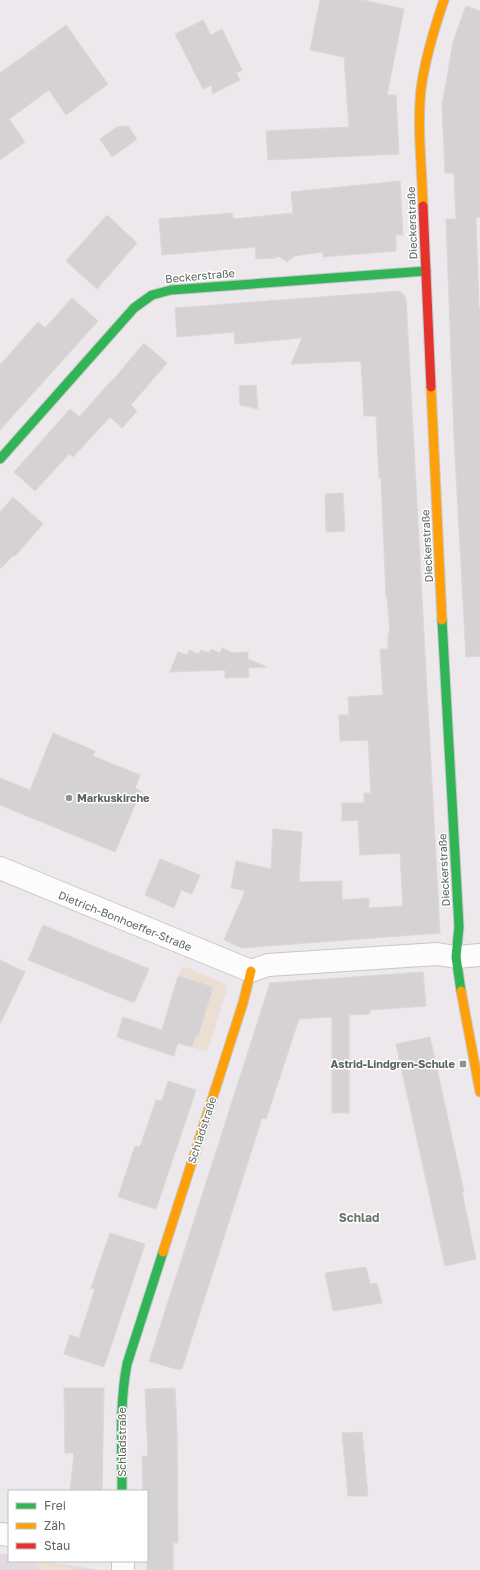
<svg xmlns="http://www.w3.org/2000/svg" width="480" height="1570" viewBox="0 0 480 1570" font-family="'Golos Text',sans-serif">
  <style>
    .education { fill: #e3dae1 }
    .green { fill: #ebded3 }
    .building { fill: #d5d2d3; stroke: #dcd6da }
    .lines { fill: none; stroke-linecap: round; stroke-linejoin: round }
    .street-casing { stroke: #c7c7c6; stroke-width: 24 }
    .fast-casing { stroke: #c7c8c7; stroke-width: 11 }
    .slow-casing { stroke: #c7c8c7; stroke-width: 11 }
    .jam-casing { stroke: #c7c8c7; stroke-width: 11 }
    .street { stroke: #fcfcfc; stroke-width: 22 }
    .fast { stroke: #30b455; stroke-width: 9 }
    .slow { stroke: #ff9f0a; stroke-width: 9 }
    .jam { stroke: #e5322d; stroke-width: 9 }
    .poi-dot { fill: #8f948f; stroke: #fff; stroke-width: 1.5 }
    .labels { text-anchor: middle; stroke-width: 3; stroke-linejoin: round; paint-order: stroke }
    .street-label { font-size: 11px; fill: #5c665d; stroke: #fff }
    .poi-label { font-size: 11px; font-weight: bold; fill: #5c665d; stroke: #fff; text-anchor: start }
    .neighbourhood-label { font-size: 12px; font-weight: bold; fill: #6d786e; stroke: #fff }
  </style>
  <rect width="100%" height="100%" fill="#ede8eb"/>
  <polygon class="education" points="0,1554 9,1554 9,1561 42,1561 100,1570 0,1570"/>
  <g class="green">
    <polygon points="183,966 226,984 227,989 225,996 207,1052 192,1047 196,1035 198,1036 178,976"/>
    <polygon points="37,1561 40,1561 80,1570 37,1570"/>
  </g>
  <g class="building">
    <polygon points="320,0 363,0 404,9 387,95 396,95 399,154 268,160 266,131 349,127 344,57 310,50"/>
    <polygon points="466,6 480,11 480,217 476,218 479,308 480,308 480,656 466,657 454,437 446,219 456,219 454,173 445,173 442,106 453,42"/>
    <polygon points="203,20 211,35 222,29 242,70 236,73 240,80 212,94 212,85 203,89 175,34"/>
    <polygon points="66,25 108,84 66,115 49,90 9,119 25,142 0,160 0,73"/>
    <polygon points="128,126 137,139 112,157 100,139 117,127"/>
    <polygon points="400,181 403,235 396,235 396,251 323,257 323,252 294,256 287,262 278,256 276,258 256,259 255,247 162,255 159,219 232,213 233,219 293,213 291,192"/>
    <polygon points="107,215 137,243 97,289 66,261"/>
    <polygon points="400,291 406,298 440,933 242,948 224,940 245,891 231,888 236,861 271,869 273,829 302,832 299,882 342,881 342,900 369,898 369,908 403,906 400,853 360,855 358,820 342,821 342,803 364,803 364,793 371,793 368,740 340,741 339,715 349,715 348,697 383,695 380,649 388,649 388,633 390,633 387,597 386,597 381,478 379,478 376,416 364,416 361,361 291,364 302,338 235,344 234,332 177,337 175,308"/>
    <polygon points="72,298 98,321 0,430 0,365 38,322 45,328"/>
    <polygon points="144,343 167,363 131,405 137,411 122,428 110,417 73,457 69,454 35,491 14,472 70,409 79,417 112,380 113,380"/>
    <polygon points="256,385 258,409 240,405 239,386"/>
    <polygon points="343,493 345,531 326,532 325,494"/>
    <polygon points="13,497 43,524 15,556 14,555 0,569 0,512"/>
    <polygon points="222,648 233,653 248,652 248,659 267,667 248,668 249,677 225,678 225,670 170,672 178,652 187,655 189,650 199,654 201,650 209,653 211,649 220,653"/>
    <polygon points="53,733 95,751 93,756 140,775 135,788 141,791 115,852 0,805 0,778 30,790"/>
    <polygon points="160,859 200,875 192,894 181,890 174,908 145,895"/>
    <polygon points="43,925 149,969 134,1003 28,960"/>
    <polygon points="0,960 25,972 0,1024"/>
    <polygon points="423,972 426,1006 370,1010 370,1014 349,1015 349,1113 332,1113 332,1017 299,1019 266,1119 262,1118 182,1369 175,1369 149,1361 270,983"/>
    <polygon points="178,976 213,987 198,1036 196,1035 192,1047 178,1043 174,1056 117,1037 123,1017 162,1030"/>
    <polygon points="430,1037 464,1192 462,1192 476,1259 445,1266 396,1044"/>
    <polygon points="168,1081 196,1090 156,1209 118,1197 135,1146 140,1147 156,1100 162,1101"/>
    <polygon points="110,1233 145,1244 104,1367 64,1354 70,1335 79,1338 95,1289 91,1288"/>
    <polygon points="366,1267 370,1284 377,1283 382,1303 333,1311 325,1273"/>
    <polygon points="64,1388 104,1388 102,1491 70,1491 74,1453 65,1453"/>
    <polygon points="175,1388 177,1429 178,1543 173,1543 173,1570 147,1570 147,1491 143,1491 142,1456 148,1456 145,1389"/>
    <polygon points="362,1432 368,1496 348,1496 342,1433"/>
  </g>
  <g class="lines">
    <defs>
      <g id="street">
        <polyline points="0,868 251,971 268,965 437,954 456,957 480,955"/>
        <polyline points="0,1534 9,1535"/>
        <polyline points="123,1561 123,1570"/>
      </g>
      <g id="fast">
        <polyline points="0,459 134,308 152,295 171,290 426,271"/>
        <polyline points="442,620 459,927 456,957 461,991"/>
        <path d="M122,1491C122,1448 119,1406 127,1364L163,1252"/>
      </g>
      <g id="slow">
        <path d="M423,206C422,168 417,128 421,89C425,59 434,29 444,0"/>
        <polyline points="431,387 442,620"/>
        <polyline points="461,991 480,1092"/>
        <polyline points="163,1252 243,1003 251,971"/>
      </g>
      <polyline id="jam" points="423,206 431,387"/>
    </defs>
    <use href="#street" class="street-casing"/>
    <use href="#fast" class="fast-casing"/>
    <use href="#slow" class="slow-casing"/>
    <use href="#jam" class="jam-casing"/>
    <use href="#street" class="street"/>
    <use href="#fast" class="fast"/>
    <use href="#slow" class="slow"/>
    <use href="#jam" class="jam"/>
  </g>
  <g class="poi-dot">
    <circle cx="69" cy="798" r="4"/>
    <rect x="459" y="1060" width="8" height="8" rx="2"/>
  </g>
  <g class="labels">
    <g class="street-label">
      <text transform="translate(412 223) rotate(-92)" y="4">Dieckerstraße</text>
      <text transform="translate(200 276) rotate(-5)" y="4">Beckerstraße</text>
      <text transform="translate(427 546) rotate(-93)" y="4">Dieckerstraße</text>
      <text transform="translate(444 870) rotate(-93)" y="4">Dieckerstraße</text>
      <text transform="translate(125 921) rotate(22)" y="4">Dietrich-Bonhoeffer-Straße</text>
      <text transform="translate(202 1130) rotate(-72)" y="4">Schladstraße</text>
      <text transform="translate(122 1442) rotate(-90)" y="4">Schladstraße</text>
    </g>
    <g class="poi-label">
      <text x="77" y="802">Markuskirche</text>
      <text x="455" y="1068" text-anchor="end">Astrid-Lindgren-Schule</text>
    </g>
    <g class="neighbourhood-label">
      <text x="359" y="1222">Schlad</text>
    </g>
  </g>
  <rect x="8" y="1490" width="140" height="72" fill="#ffffff" stroke="#bec2be"/>
  <rect x="16" y="1503" width="20" height="6" fill="#30b455" stroke="#bec2be"/>
  <text x="44" y="1510" font-size="12" fill="#5c665d">Frei</text>
  <rect x="16" y="1523" width="20" height="6" fill="#ff9f0a" stroke="#bec2be"/>
  <text x="44" y="1530" font-size="12" fill="#5c665d">Zäh</text>
  <rect x="16" y="1543" width="20" height="6" fill="#e5322d" stroke="#bec2be"/>
  <text x="44" y="1550" font-size="12" fill="#5c665d">Stau</text>
</svg>
